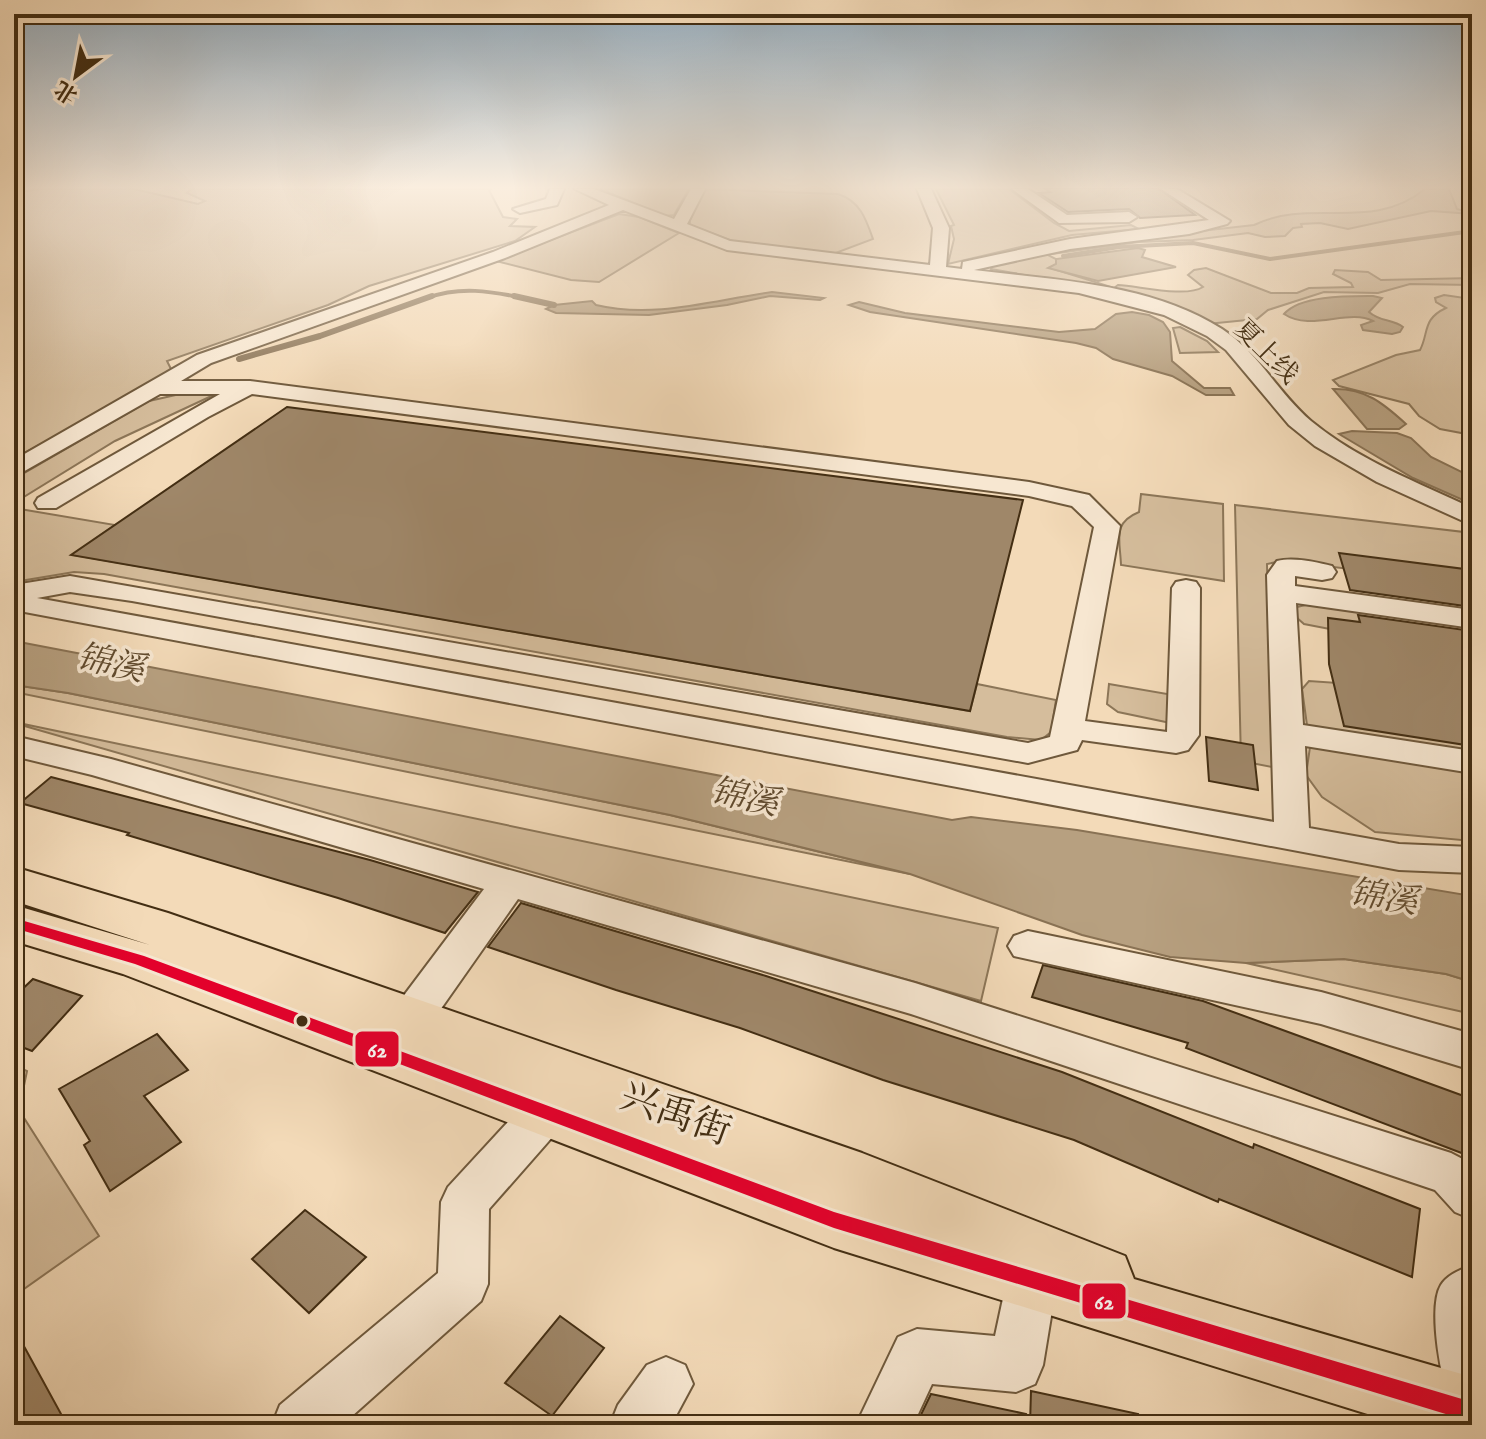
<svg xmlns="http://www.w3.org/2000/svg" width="1486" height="1439" viewBox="0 0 1486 1439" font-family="'IM FELL English','Noto Serif SC',serif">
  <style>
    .green { fill: #d5bd9c; stroke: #8c7658; stroke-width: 2 }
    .water { fill: #b7a080; stroke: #897254; stroke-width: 2 }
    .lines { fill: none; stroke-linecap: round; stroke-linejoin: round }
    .stream-far1 { stroke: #897254; stroke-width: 4 }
    .stream { stroke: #897254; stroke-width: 6 }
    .building { fill: #9f8769; stroke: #432e13; stroke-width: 2 }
    .minor-casing { stroke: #6f593c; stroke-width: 4 }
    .major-casing { stroke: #432e13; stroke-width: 4 }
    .minor { fill: #f7e7d1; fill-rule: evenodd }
    .major { fill: #f3dab8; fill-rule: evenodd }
    .bus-1-casing { stroke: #f7e7d1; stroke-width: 6 }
    .bus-1 { fill: #e4002b; fill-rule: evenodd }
    .bus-dot { fill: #432e13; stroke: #f7e7d1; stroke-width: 3 }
    .labels { text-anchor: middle; stroke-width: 7; stroke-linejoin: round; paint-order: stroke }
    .far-street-label { font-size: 26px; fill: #432e13; stroke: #f7e7d1 }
    .water-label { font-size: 34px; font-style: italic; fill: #604a2e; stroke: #f7e7d1 }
    .near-street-label { font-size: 38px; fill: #432e13; stroke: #f7e7d1 }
    .line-badge { stroke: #f7e7d1; stroke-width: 3 }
    .badge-label { font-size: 22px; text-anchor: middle; font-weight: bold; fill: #fff }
  </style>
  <rect width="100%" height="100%" fill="#f3dab8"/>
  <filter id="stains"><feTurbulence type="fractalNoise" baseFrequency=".0025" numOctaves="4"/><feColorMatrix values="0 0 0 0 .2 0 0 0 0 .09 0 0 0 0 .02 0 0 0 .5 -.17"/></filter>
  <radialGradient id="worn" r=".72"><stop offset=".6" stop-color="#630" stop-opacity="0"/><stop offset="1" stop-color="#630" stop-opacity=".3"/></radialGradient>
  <g class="green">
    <polygon points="39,189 134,189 198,204 205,201 187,193 191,189 492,189 489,190 503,217 517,219 510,226 535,227 515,241 369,286 328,305 167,361 171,369 150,384 14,459 14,193"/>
    <polygon points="600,189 689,189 674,215 665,216"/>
    <path d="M704,189L838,194C860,201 866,219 873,239L833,254L738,243L690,225V220Z"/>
    <polygon points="936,189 1009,189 1054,223 1069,231 1131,225 1139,229 1072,235 948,264 954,239 951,226 954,225"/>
    <path d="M1425,189H1449L1457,209L1472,214L1431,211L1348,229L1320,223L1301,224L1302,227L1293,228L1285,236L1265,237L1248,233L1193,240L1139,242L1052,254L1050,252L1094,243L1254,225C1311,197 1371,233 1425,189Z"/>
    <polygon points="619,214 639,217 679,233 599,282 571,280 496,261"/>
    <path d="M1044,253L1056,259V264L1050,268L1114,288L1118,285C1139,286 1186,298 1203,287L1188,275L1194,270L1206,268L1271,293H1297L1309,288L1353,287L1351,283L1333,274L1335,270L1368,272L1381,280L1472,278V285L1410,284L1378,293L1324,292L1268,310L1257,319L1207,324L1187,313L1114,288L1107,290L991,269L992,266Z"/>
    <path d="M1444,295L1472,299V435L1440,429L1419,416L1409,404L1339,386L1333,380L1396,355L1420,350C1429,333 1422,319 1446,308L1436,302L1435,298Z"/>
    <polygon points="1180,327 1207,341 1218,352 1180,353 1173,328"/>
    <polygon points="189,392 218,393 115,441 14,503 14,479 149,401"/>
    <path d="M1141,494L1223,504L1224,581L1121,565C1120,539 1112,523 1139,512Z"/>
    <polygon points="1235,505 1472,533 1472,583 1281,561 1267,564 1272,767 1241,761"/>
    <polygon points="14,508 115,525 73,555 970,711 977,684 1056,700 1051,732 1041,740 1007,737 104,574 74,572 14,582"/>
    <polygon points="1310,604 1472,627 1472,841 1375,832 1322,797 1306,775 1310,747 1302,689 1309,681 1366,685 1356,634 1304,624 1296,617 1297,607"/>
    <polygon points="1109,684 1179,696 1180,725 1118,712 1107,704"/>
    <polygon points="14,685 68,693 670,815 910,874 14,692"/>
    <polygon points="14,722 998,928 981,1001 14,723"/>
    <polygon points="1344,959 1446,974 1472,982 1472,1014 1246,963"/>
    <polygon points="14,1065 27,1071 19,1110 99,1236 14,1296"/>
  </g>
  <g class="water">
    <polygon points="1138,248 1145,250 1142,257 1176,267 1098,281 1048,268 1056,264 1056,259"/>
    <path d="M772,292L824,298L820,300L770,296L727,305L649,315L556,313L546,309L554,305L592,301L596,305C655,319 713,300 772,292Z"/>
    <path d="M1373,296L1382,298L1369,312C1380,322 1393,319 1403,327L1400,332L1392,334L1363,330L1361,325L1373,321C1349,308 1311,332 1284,314C1300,295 1349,296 1373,296Z"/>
    <polygon points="859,302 905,313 1059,332 1095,329 1116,314 1132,312 1149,315 1163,322 1170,332 1172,361 1204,388 1230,388 1234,395 1206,395 1172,376 1113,359 1096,348 1076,343 870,312 849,305"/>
    <path d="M1333,389C1365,388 1383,403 1406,424L1399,429H1367Z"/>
    <polygon points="1352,431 1397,433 1411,438 1431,457 1472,477 1472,504 1413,478 1339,434"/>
    <polygon points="14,641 952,820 971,817 1077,830 1472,896 1472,982 1446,974 1344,959 1246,963 1170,957 1082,935 910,874 670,815 68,693 14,685"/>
  </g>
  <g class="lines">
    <g class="stream-far1">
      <polyline points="1063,256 1119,247 1193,243 1270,259 1472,231"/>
      <path d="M427,298C460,286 490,291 523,298"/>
    </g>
    <g class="stream">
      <polyline points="514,296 554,305"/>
      <polyline points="239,359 320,336 432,296"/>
    </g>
  </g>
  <g class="building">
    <polygon points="1044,188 1158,188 1195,215 1140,218 1129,209 1068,212 1039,193 1050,192"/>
    <polygon points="287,407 1023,500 970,711 71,555"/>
    <polygon points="1339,553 1472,570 1472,607 1350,590"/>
    <polygon points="1358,615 1472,631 1472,746 1344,726 1329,664 1328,618 1360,622"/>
    <polygon points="1206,737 1253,745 1258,790 1209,781"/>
    <polygon points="51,777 370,860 478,892 445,933 338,898 127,835 129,833 20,803"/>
    <polygon points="521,903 766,976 1062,1072 1253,1148 1254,1144 1420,1209 1412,1277 1219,1199 1218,1202 1074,1140 883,1080 740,1028 616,990 488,947"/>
    <polygon points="1043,965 1203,1001 1472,1099 1472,1157 1186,1048 1188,1043 1032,997"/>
    <polygon points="33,979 82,996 32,1051 14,1044 14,997"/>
    <polygon points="157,1034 188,1070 144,1096 181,1142 110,1191 84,1145 90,1141 59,1089"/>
    <polygon points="305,1210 366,1257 309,1313 252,1259"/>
    <polygon points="560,1316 604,1348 552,1416 505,1383"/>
    <polygon points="14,1328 61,1414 47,1425 14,1425"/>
    <polygon points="1031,1391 1138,1414 1136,1425 1030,1425"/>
    <polygon points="931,1394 1026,1414 1024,1425 916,1425"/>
  </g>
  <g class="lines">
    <defs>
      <g id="minor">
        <polygon points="550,189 564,189 557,205 520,213 513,209 546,199"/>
        <path d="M575,189H594L674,219L691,189H705L687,224L730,241L930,265L933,228L917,189H931L949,228L946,267L962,269L963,262L1070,239L1209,220L1161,189H1177L1230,221L1227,224L1189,234L1070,249L974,270C1056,280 1150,283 1222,329C1259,353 1278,393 1311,421C1358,460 1417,482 1472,508V525L1377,482L1315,446L1289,425L1226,350L1207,336L1164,315L1079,293L727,250L623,210L505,258L211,363L181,381H250L1029,482L1089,495L1120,526L1085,721L1167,732L1172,588L1176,582L1186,580L1196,582L1200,588L1199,735L1188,750L1176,753L1082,740L1077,750L1028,763L132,601L70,592L37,598L1274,822L1267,575L1277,561C1294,557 1315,562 1332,566L1336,572L1332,578L1322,580L1295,576V586L1472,610V628L1296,603L1303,725L1472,751V773L1305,746L1309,828L1399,844L1472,847V873L1399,870L14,610V585L70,576L1028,743L1050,737L1094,527L1072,506L1029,496L252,394L208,417L56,508H38L35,503L38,498L220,394H160L14,477V460L197,355L493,252L609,205Z"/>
        <polygon points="1012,189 1028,189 1067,215 1129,212 1137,217 1129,222 1059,223"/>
        <polygon points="14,736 111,759 915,983 1451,1153 1472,1164 1472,1219 1455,1212 1435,1190 911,1014 518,899 426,1030 411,1035 396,1030 390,1018 396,1006 484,889 92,775 14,756"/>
        <polygon points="1028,931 1321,992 1472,1034 1472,1070 1321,1024 1014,956 1008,946 1014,936"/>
        <polygon points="546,1093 562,1098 569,1112 562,1126 489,1209 488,1284 481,1301 342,1425 272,1425 280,1405 438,1273 441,1202 448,1187 530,1098"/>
        <polygon points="1032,1256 1050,1263 1057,1280 1043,1365 1035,1384 1016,1392 932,1384 913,1425 856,1425 898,1337 917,1329 995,1336 1007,1280 1014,1263"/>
        <path d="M1472,1265V1420L1453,1412C1442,1387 1427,1308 1441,1285C1448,1274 1461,1270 1472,1265Z"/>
        <polygon points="666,1357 685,1365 693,1384 671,1425 610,1425 618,1405 647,1365"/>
      </g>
      <polygon id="major" points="14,867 168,913 862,1153 1125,1256 1134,1279 1472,1377 1472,1425 1403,1425 834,1248 123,974 14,941 14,905 150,945 14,901"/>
    </defs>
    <use href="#minor" class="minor-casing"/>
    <use href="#major" class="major-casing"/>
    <use href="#minor" class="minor"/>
    <use href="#major" class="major"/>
    <defs>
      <polygon id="bus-1" points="14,918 144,956 834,1212 1472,1402 1472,1422 834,1228 135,964 14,928"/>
    </defs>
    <use href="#bus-1" class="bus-1-casing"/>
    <use href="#bus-1" class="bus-1"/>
  </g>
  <linearGradient id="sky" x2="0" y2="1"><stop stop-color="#94acbe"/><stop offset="0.48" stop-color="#faeedf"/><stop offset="1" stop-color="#faeedf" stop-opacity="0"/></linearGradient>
  <rect width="1486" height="390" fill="url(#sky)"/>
  <circle class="bus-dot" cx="302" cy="1021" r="7"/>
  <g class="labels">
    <g class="far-street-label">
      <text transform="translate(1267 351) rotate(45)" y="9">夏上线</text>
    </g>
    <g class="water-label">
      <text transform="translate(111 662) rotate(12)" y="12">锦溪</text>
      <text transform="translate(745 796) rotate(12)" y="12">锦溪</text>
      <text transform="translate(1384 896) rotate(9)" y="12">锦溪</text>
    </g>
    <g class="near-street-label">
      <text transform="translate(676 1113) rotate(20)" y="13">兴禹街</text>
    </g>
  </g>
  <g class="line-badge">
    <rect x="354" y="1030" width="46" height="38" rx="8" fill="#e4002b"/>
    <rect x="1081" y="1282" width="46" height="38" rx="8" fill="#e4002b"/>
  </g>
  <g class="badge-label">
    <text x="377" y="1057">62</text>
    <text x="1104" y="1309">62</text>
  </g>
  <rect width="1486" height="1439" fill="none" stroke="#f3dab8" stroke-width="48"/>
  <rect x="16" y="16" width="1454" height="1407" fill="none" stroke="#432e13" stroke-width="4"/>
  <rect x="24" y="24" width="1438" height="1391" fill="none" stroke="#432e13" stroke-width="2"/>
  <g transform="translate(76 76) rotate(212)" stroke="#f7e7d1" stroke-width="6" paint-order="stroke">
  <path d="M0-6L14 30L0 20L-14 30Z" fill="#432e13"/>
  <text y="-12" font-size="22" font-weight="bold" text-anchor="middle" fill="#432e13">北</text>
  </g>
  <rect width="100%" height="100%" filter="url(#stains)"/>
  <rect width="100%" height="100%" fill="url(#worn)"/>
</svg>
